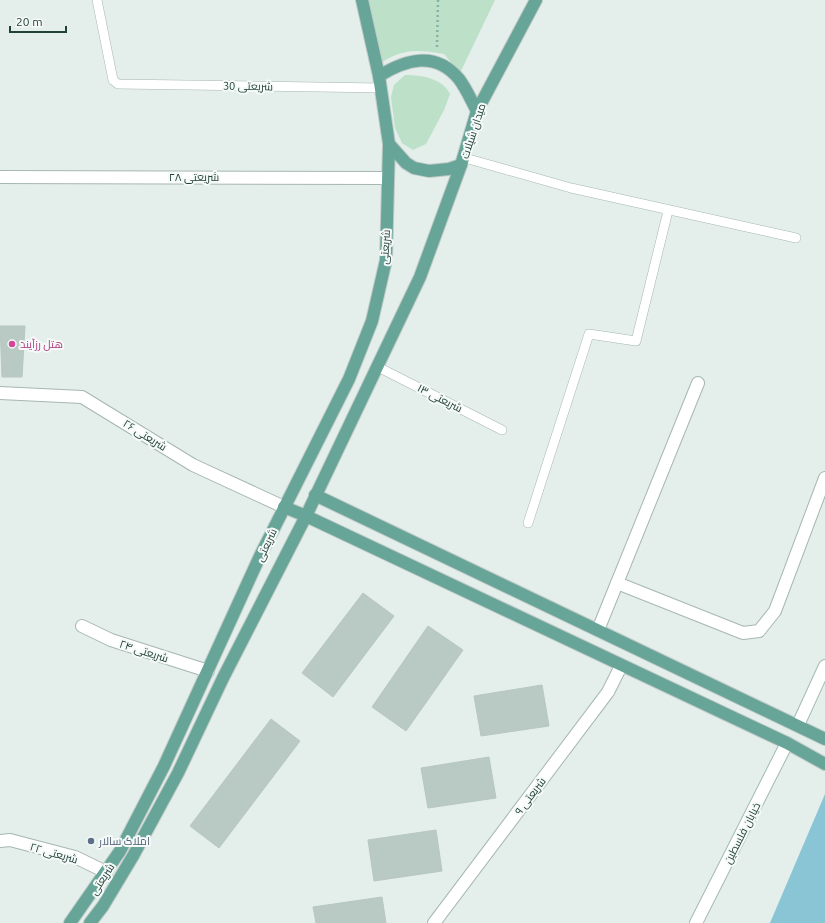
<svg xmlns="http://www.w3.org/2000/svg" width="825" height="923" viewBox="0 0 825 923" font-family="Ubuntu,Cairo,sans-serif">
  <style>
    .green { fill: #bce0c8 }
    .water { fill: #8ac5d5 }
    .building { fill: #b9c9c3; stroke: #b6c8c1 }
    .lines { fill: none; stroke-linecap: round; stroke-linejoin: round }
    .service-casing { stroke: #a6b7b2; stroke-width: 10 }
    .minor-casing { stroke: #a6b7b2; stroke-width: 14 }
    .secondary-casing { stroke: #a2bab3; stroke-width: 14 }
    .primary-casing { stroke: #c1cac8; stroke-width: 14 }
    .path { stroke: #83b3a6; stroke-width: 2.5; stroke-dasharray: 2 3; stroke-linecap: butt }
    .service { stroke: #fff; stroke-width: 9 }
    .minor { stroke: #fff; stroke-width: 12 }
    .secondary { stroke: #fff; stroke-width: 12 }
    .primary { stroke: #67a598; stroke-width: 12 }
    .hotel-dot { fill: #d1479c; stroke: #f5faf8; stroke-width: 1.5 }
    .service-dot { fill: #5c6f8a; stroke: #f5faf8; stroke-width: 1.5 }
    .labels { text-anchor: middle; stroke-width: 4; stroke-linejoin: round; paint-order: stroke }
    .street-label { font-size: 11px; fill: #22413a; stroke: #f5faf8 }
    .hotel-label { font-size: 11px; fill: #b23c85; stroke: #f5faf8; text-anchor: start }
    .service-label { font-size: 11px; fill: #4e5e75; stroke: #f5faf8; text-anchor: start }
  </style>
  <rect width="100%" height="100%" fill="#e4eeea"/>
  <g class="green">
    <path d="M368,0H495L460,73L444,54C418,50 404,48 381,63Z"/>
    <path d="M405,75C421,75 442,78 450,94L444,110L426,144L413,150L402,143L395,128L391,97L394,85Z"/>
  </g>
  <polygon class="water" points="825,794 825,923 770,923"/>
  <g class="building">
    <polygon points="0,326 25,326 22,377 2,377"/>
    <polygon points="363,593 394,616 333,697 302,673"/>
    <polygon points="428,626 463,650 406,731 372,707"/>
    <polygon points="542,685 549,726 481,736 474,696"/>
    <polygon points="271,719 300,741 219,848 190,826"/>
    <polygon points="489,757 496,798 428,808 421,768"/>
    <polygon points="436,830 442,871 374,881 368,840"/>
    <polygon points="382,897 386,923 316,923 313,907"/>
  </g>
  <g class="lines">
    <defs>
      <g id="service">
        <polyline points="97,0 113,80 118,84 381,88"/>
        <polyline points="465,158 571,188 796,238"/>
        <polyline points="378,367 502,430"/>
        <polyline points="528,523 589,334 636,341 668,211"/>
      </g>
      <g id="minor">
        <polyline points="0,177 388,178"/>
        <polyline points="0,393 82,397 193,465 284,507"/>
        <polyline points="617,583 743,633 759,631 775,611 825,478"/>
        <polyline points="82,626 111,640 208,671"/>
        <polyline points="598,630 698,383"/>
        <polyline points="0,841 10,840 75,857 106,872"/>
        <polyline points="434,923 608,692 621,666"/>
      </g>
      <g id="secondary">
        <polyline points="798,725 825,666"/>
        <polyline points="696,923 787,743"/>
      </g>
      <g id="primary">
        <polyline points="362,0 379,76 389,144 406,163 414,168 429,171 449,169 461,165 477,111 536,0"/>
        <path d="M379,76C405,60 435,50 459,79C466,88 471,100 477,111"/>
        <polyline points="315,495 825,739"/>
        <polyline points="284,507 306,516 787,743 825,764"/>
        <polyline points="70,923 120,851 164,766 260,556 349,379 372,321 386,260 389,144"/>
        <polyline points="90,923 103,906 133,856 178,773 223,678 306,516 420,277 461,165"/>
      </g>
    </defs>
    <use href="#service" class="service-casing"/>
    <use href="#minor" class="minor-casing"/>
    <use href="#secondary" class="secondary-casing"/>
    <use href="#primary" class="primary-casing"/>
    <polyline class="path" points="437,47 438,0"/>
    <use href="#service" class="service"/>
    <use href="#minor" class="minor"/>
    <use href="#secondary" class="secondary"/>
    <use href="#primary" class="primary"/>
  </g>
  <circle class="hotel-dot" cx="12" cy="344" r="4"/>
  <circle class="service-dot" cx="91" cy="841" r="4"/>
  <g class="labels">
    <g class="street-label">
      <text transform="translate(248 86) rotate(1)" y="4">شریعتی 30</text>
      <text transform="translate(473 131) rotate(-72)" y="4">میدان شیلات</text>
      <text x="194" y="181">شریعتی ۲۸</text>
      <text transform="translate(385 247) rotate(-86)" y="4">شریعتی</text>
      <text transform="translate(440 398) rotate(27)" y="4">شریعتی ۱۳</text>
      <text transform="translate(145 435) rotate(32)" y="4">شریعتی ۲۶</text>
      <text transform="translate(266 545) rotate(-65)" y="4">شریعتی</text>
      <text transform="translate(144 651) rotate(18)" y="4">شریعتی ۲۴</text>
      <text transform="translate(530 796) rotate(-53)" y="4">شریعتی ۹</text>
      <text transform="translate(742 833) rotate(-63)" y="4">خیابان فلسطین</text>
      <text transform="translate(54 853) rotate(16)" y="4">شریعتی ۲۲</text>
      <text transform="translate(102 879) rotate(-57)" y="4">شریعتی</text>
    </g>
    <g class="hotel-label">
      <text x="20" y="348">هتل رزآیند</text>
    </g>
    <g class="service-label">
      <text x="99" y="845">املاک سالار</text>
    </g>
  </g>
  <path d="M10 26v6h56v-6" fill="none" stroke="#22413a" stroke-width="2"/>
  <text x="16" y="26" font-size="12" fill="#22413a" stroke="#f5faf8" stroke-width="3" paint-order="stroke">20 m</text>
</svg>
